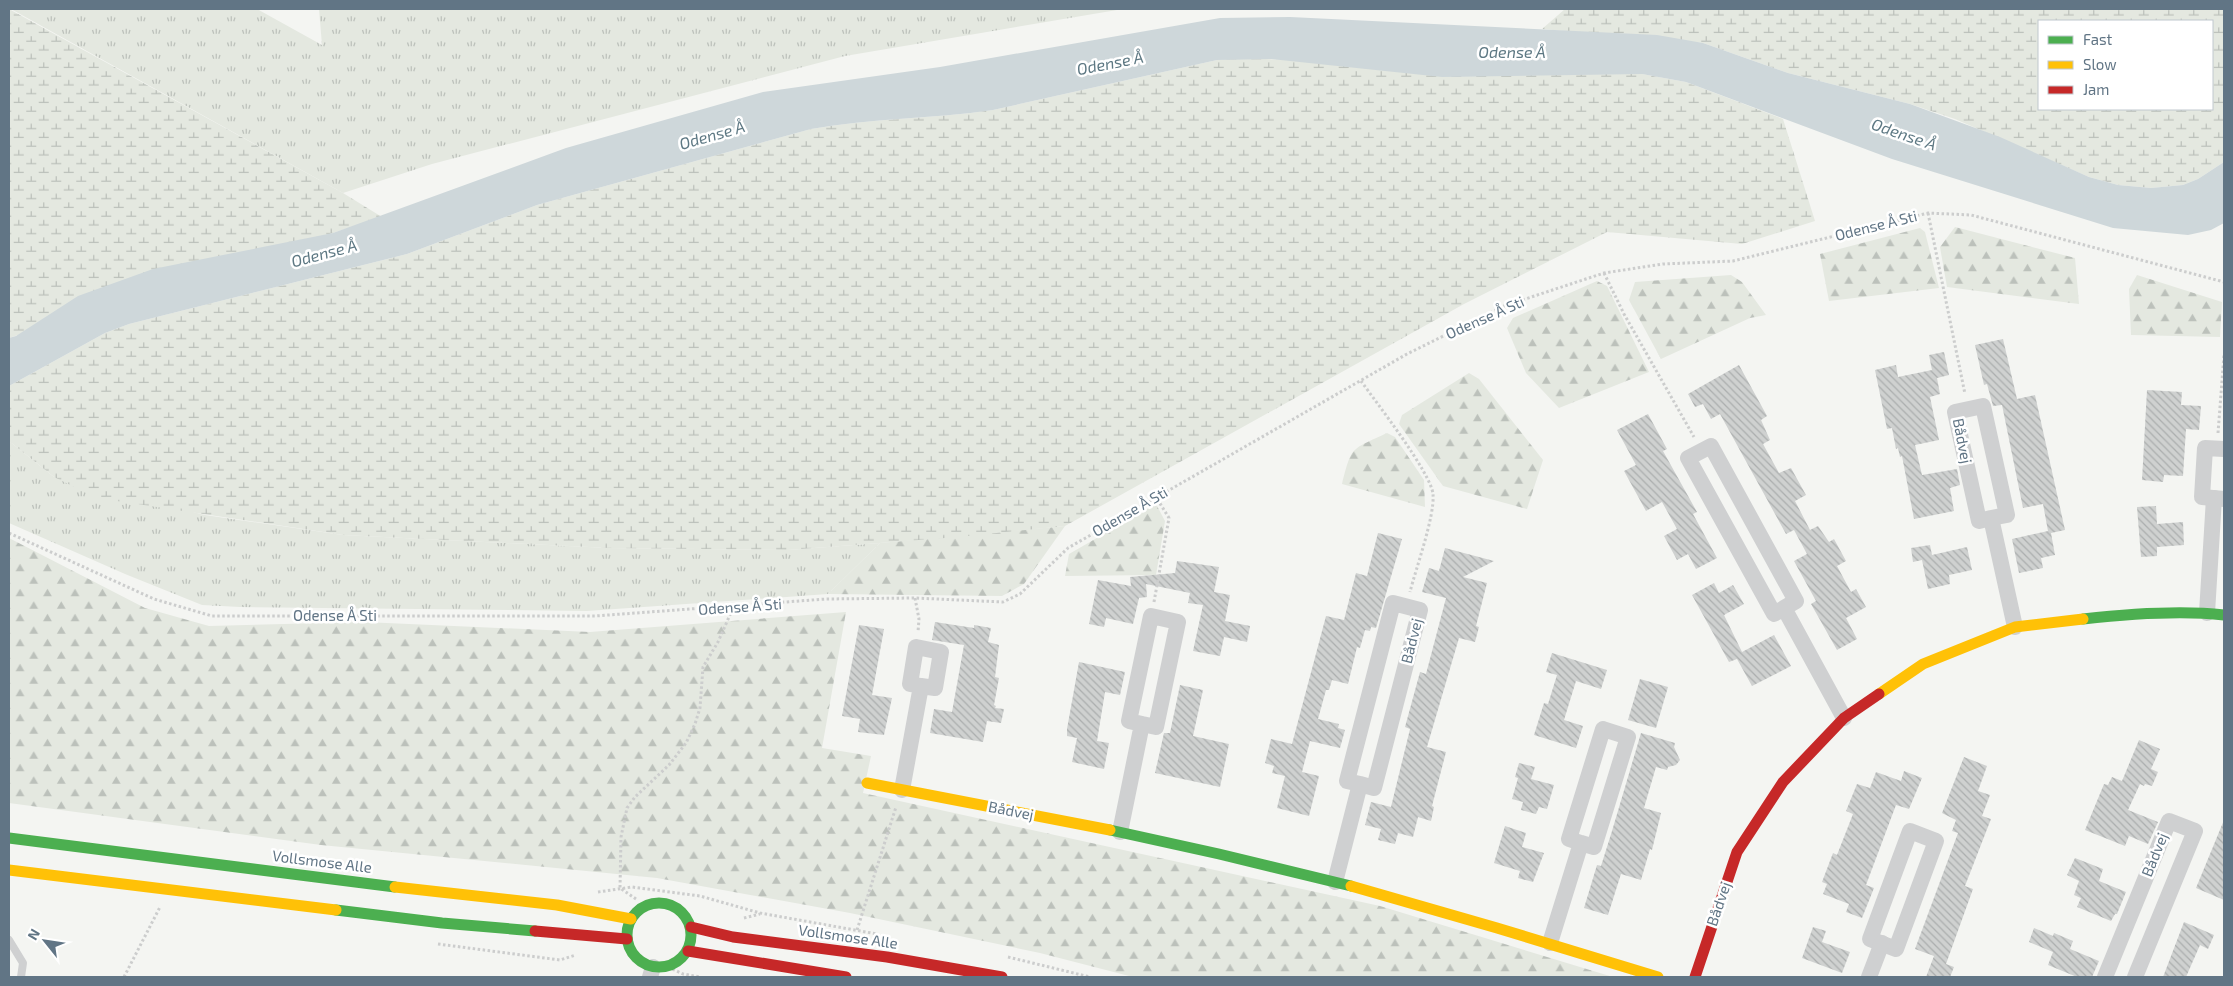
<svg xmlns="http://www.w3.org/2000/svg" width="2233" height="986" viewBox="0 0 2233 986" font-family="'Exo 2',sans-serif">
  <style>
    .grass { fill: url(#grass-tufts) }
    .forest { fill: url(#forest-firs) }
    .wetland { fill: url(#wetland-marsh); fill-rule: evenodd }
    .water { fill: #ced7da }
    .building { fill: url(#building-back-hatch) }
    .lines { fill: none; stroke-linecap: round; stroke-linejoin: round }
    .path { stroke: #cccdcd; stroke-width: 3; stroke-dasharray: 2.5 2.5; stroke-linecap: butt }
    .lane { stroke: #cfd0d1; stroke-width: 8 }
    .street { stroke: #cfd0d1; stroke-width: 16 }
    .fast { stroke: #4caf50; stroke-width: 11 }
    .slow { stroke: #ffc107; stroke-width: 11 }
    .jam { stroke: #c62828; stroke-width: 11 }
    .labels { text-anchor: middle; stroke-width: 5; stroke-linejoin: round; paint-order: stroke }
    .street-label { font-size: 15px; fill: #617585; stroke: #fff }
    .water-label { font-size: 16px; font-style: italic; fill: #5d7883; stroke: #fff }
  </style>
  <defs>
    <pattern id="grass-tufts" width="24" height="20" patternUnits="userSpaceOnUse" patternTransform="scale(1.25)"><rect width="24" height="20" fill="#e4e8e0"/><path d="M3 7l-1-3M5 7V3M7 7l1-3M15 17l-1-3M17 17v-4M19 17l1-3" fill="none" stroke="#bcc1bb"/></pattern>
    <pattern id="forest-firs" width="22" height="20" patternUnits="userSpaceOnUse" patternTransform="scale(1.25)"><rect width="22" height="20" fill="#e4e8e0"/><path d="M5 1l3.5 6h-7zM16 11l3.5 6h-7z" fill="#bcc1bb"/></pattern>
    <pattern id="wetland-marsh" width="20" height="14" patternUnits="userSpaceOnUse" patternTransform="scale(1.25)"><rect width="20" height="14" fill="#e4e8e0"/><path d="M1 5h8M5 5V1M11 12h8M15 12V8" fill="none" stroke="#bcc1bb"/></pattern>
    <pattern id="building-back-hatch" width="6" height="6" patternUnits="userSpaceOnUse" patternTransform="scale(1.25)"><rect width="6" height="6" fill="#cfd1d0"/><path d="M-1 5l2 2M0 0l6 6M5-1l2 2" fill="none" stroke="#abaeae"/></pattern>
  </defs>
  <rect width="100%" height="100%" fill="#f4f5f2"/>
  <g class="grass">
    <polygon points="11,9 257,9 322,45 319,9 1123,9 845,56 432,164 343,193"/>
    <polygon points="9,441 54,477 205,515 343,535 609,548 788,550 880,543 828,594 587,611 240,607 202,605 125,574 9,523"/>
  </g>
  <g class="forest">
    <polygon points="1955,227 2075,258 2079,304 1947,287 1940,247"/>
    <polygon points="1920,228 1925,232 1939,288 1829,301 1820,254"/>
    <polygon points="1731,275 1742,282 1766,315 1750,318 1661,359 1629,300 1635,282"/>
    <polygon points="2137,275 2222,302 2220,337 2131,335 2129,289"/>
    <polygon points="1597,281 1607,286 1649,372 1559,408 1526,373 1507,328 1513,318"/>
    <polygon points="1469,373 1479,379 1543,460 1527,509 1443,486 1399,424 1402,415"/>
    <path d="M1387,433L1395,437L1424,480L1425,507L1342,484C1352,445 1351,450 1387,433Z"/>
    <polygon points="1156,504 1165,521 1156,575 1065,576 1069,554"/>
    <polygon points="1065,526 1024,584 1002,596 828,594 880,543"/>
    <polygon points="9,538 145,608 209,626 364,622 590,632 846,612 822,748 871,756 863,793 1380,906 1613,977 1133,977 1040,953 850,913 657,878 321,845 9,803"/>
  </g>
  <g class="wetland">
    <polygon points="9,9 343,193 382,217 9,338"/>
    <path d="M1565,9H2224V162L2198,179L2183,185L2151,188L2118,185L2089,177L1955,119L1910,104L1788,73L1703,43L1542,29ZM2039,21H2212V109H2039Z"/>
    <path d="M1240,58L1642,74L1686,82L1783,119L1815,221L1742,244L1607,232L1464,304L1065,526L958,537L788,550L609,548L343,535L97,498L54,477L9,441V386L105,333L129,324L407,254L537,205L811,129C871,118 933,119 993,110L1217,60Z"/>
  </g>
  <path class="water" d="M1290,17L1657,35L1703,43L1788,73L1910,104L2000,137L2089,177L2118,185L2151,188L2183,185L2198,179L2224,162V223L2211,230L2188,235L2113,228L1892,159L1686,82L1642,74L1442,77L1271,59L1217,60L993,110C933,119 871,118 811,129L537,205L407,254L129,324L105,333L9,386V338L16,336L78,296L153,269L333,233L566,148L763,92L940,67L1220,18Z"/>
  <g class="building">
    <polygon points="2003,339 2017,399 2035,395 2065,530 2051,533 2055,555 2041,558 2043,568 2019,573 2012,539 2048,531 2043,504 2023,508 2002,405 1993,406 1987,384 1984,385 1975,345"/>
    <polygon points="1944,352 1949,375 1937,378 1940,394 1930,397 1939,440 1915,445 1922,475 1957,469 1960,485 1950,488 1954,511 1914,519 1902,456 1900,457 1898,448 1896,449 1892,428 1887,429 1875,370 1896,365 1898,377 1932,370 1929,355"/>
    <polygon points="1739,365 1767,416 1761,420 1770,440 1763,444 1779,473 1791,468 1806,495 1795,501 1810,530 1818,526 1829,542 1834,539 1846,561 1837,566 1851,592 1856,589 1866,607 1846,618 1857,639 1837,650 1811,604 1816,601 1794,561 1807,554 1794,530 1786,534 1720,414 1711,419 1703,404 1695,407 1688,394"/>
    <polygon points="2147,390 2182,392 2181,405 2201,406 2199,430 2186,429 2183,476 2164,475 2163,482 2142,480"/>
    <polygon points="1648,414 1667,449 1663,451 1697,512 1693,514 1717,558 1696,569 1688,554 1677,560 1664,536 1677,529 1662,502 1646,511 1624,471 1636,465 1617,430"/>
    <polygon points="2156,506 2157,524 2183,522 2184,545 2157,547 2157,556 2141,557 2137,507"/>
    <polygon points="1378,533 1402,539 1376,628 1371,627 1370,631 1365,630 1360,648 1357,647 1348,684 1332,680 1329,690 1326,690 1318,719 1339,724 1338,728 1345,730 1340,748 1310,741 1302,772 1319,776 1309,816 1277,808 1285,776 1272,773 1274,766 1265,763 1271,739 1292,744 1326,616 1344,620 1356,573 1367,576"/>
    <polygon points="1930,545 1932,555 1967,547 1972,570 1949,575 1950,584 1928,589 1922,560 1913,562 1911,548"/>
    <polygon points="1445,548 1494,561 1463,577 1487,583 1476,626 1479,627 1475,642 1459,638 1427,747 1446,752 1432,806 1434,807 1431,821 1418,817 1413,837 1398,833 1395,844 1378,840 1381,829 1365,825 1371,802 1391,807 1410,729 1405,727 1420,672 1426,674 1446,598 1422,592 1429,568 1439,571"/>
    <polygon points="1177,561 1219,567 1214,592 1230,595 1225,621 1250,626 1247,642 1224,637 1220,656 1193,651 1203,605 1188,603 1190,593 1146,584 1147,597 1139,598 1133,624 1106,618 1104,627 1089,624 1098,580 1131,586 1130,577 1175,573"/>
    <polygon points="1714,583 1719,593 1733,585 1744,604 1724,615 1742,652 1774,635 1791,666 1752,686 1737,659 1729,662 1692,595"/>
    <polygon points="935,622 974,628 974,625 991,628 988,642 999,645 995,677 999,678 994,705 996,706 995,708 1004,709 1001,723 987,721 983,742 930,733 934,709 952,712 964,645 932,640"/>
    <polygon points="859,625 884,629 872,695 892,698 884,735 858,732 860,719 842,716"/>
    <polygon points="1552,653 1607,670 1601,689 1576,681 1564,720 1583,726 1576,748 1534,735 1544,703 1548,704 1557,675 1546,672"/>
    <polygon points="1079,662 1125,672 1120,695 1105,692 1097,741 1109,743 1104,769 1072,762 1077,738 1067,736 1067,729"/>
    <polygon points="1640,679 1668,687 1656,728 1628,720"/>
    <polygon points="1180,685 1203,690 1193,736 1229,744 1220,787 1155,773 1164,733 1170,733"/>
    <polygon points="1641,733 1675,743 1674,747 1680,760 1676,765 1668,767 1667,770 1656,767 1644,808 1661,813 1652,850 1650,849 1641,880 1621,874 1608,915 1584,908 1597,865 1601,866 1612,831"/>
    <polygon points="2139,740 2160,749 2151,769 2158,772 2152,786 2145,784 2144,786 2140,784 2128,810 2158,822 2148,844 2129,836 2125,846 2085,830 2104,784 2108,785 2112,777 2122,781"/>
    <polygon points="1964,757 1987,766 1978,791 1990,795 1982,816 1991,819 1965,886 1973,889 1946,964 1954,967 1950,977 1926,977 1934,956 1915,949 1958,833 1952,831 1956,820 1942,813"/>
    <polygon points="1519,763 1535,767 1531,779 1554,785 1547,809 1539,807 1536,814 1521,810 1523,802 1512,799 1518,778 1515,777"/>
    <polygon points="1904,771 1922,778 1909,809 1896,805 1866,885 1874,888 1862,918 1846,912 1849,904 1823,894 1827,884 1822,882 1833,853 1837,855 1853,814 1846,811 1857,784 1870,788 1876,772 1901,781"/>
    <polygon points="2224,820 2224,900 2196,888"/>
    <polygon points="1505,826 1526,833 1522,847 1544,853 1533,882 1518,878 1520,871 1494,863"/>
    <polygon points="2075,858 2103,869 2099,881 2126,892 2117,914 2115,914 2111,921 2077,907 2081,898 2074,895 2079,881 2067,875"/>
    <polygon points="2184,922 2214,935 2208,949 2200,945 2186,977 2163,977"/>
    <polygon points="1813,927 1826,931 1822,942 1850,952 1842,973 1802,958"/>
    <polygon points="2034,928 2053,936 2054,933 2073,941 2070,949 2099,961 2092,977 2077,977 2048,965 2053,952 2029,942"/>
  </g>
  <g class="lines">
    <g class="path">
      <polyline points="1928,213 1965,394"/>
      <polyline points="1604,273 1624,314 1694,437"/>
      <path d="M1361,381C1376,402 1431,473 1433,494C1435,516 1416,568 1410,592"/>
      <polyline points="2218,433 2224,355"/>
      <polyline points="9,533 154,599 212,616 595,616 826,599 915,598 1003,602 1020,594 1068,548 1407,354 1504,306 1604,273 1663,264 1733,261 1928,213 1971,215 2224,282"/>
      <polyline points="915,598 919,619 918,632"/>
      <polyline points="1154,602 1169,518 1156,497"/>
      <polyline points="598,892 632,887 700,896 760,913 877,934"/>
      <polyline points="636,899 620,888 621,837 627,808 635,797 669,765 686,743 695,724 700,708 703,667 718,642 733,608"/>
      <polyline points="744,918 760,914"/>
      <polyline points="857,930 896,807"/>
      <polyline points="438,944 560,960 576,955"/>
      <polyline points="1008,957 1090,977"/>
      <polyline points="668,967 683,974 700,977"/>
      <polyline points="124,977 160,907"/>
    </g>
    <polyline class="lane" points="9,940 23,963 21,977"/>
    <g class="street">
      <polyline points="2224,449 2205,448 2202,497 2224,499"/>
      <polyline points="1991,518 1979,521 1955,412 1983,406 2007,515 1991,518 2015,627"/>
      <polyline points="1784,608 1774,614 1688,458 1711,446 1796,601 1784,608 1844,718"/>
      <polyline points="2207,613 2214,498"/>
      <polyline points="902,790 921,686 910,684 916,647 941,652 935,688 921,686"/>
      <polygon points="1910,831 1936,841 1896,949 1870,939"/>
      <polyline points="1120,832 1142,724 1129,721 1151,616 1178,622 1156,727 1142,724"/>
      <polyline points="1335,882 1360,784 1347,781 1393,603 1420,610 1374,788 1360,784"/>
      <polyline points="1550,943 1581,843 1569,839 1603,729 1628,737 1594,847 1581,843"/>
      <polyline points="650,977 653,967"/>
      <polyline points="1869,977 1882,943"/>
      <polyline points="2105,977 2169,821 2195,831 2135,977"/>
    </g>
    <g class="fast">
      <path d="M2083,619C2128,614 2179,610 2224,615"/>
      <polyline points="1110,830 1219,854 1351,886"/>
      <polyline points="9,838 395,887"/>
      <circle cx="659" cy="935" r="32"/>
      <polyline points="336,910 442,923 535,931"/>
    </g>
    <g class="slow">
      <polyline points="1879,694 1923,664 2015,627 2083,619"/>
      <polyline points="867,783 1110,830"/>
      <polyline points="9,870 336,910"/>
      <polyline points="1351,886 1497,928 1658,977"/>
      <polyline points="395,887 557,905 631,919"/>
    </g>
    <g class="jam">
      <polyline points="691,927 733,937 887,957 1002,977"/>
      <polyline points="535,931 627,939"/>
      <polyline points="688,951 846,977"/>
      <polyline points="1695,977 1737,852 1783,782 1844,718 1879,694"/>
    </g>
  </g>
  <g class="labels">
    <g class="street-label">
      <text transform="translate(1876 226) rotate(-14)" y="5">Odense Å Sti</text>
      <text transform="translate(1485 318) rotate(-24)" y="5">Odense Å Sti</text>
      <text transform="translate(1962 441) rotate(79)" y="5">Bådvej</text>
      <text transform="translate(1130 512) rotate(-30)" y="5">Odense Å Sti</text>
      <text transform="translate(740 607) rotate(-4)" y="5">Odense Å Sti</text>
      <text x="335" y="621">Odense Å Sti</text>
      <text transform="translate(1412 641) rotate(-76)" y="5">Bådvej</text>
      <text transform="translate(1011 811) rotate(11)" y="5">Bådvej</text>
      <text transform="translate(2155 855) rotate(-68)" y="5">Bådvej</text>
      <text transform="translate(322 862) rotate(7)" y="5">Vollsmose Alle</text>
      <text transform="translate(1719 904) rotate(-71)" y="5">Bådvej</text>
      <text transform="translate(848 937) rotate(8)" y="5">Vollsmose Alle</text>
    </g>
    <g class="water-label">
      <text x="1512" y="58">Odense Å</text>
      <text transform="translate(1110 63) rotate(-11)" y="6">Odense Å</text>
      <text transform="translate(1904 134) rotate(19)" y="6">Odense Å</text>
      <text transform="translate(712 135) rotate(-16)" y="6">Odense Å</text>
      <text transform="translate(324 253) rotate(-15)" y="6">Odense Å</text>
    </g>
  </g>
  <rect width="2233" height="986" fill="none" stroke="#617585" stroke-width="20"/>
  <rect x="2038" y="20" width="175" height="90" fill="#ffffff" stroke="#c0c8ce"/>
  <rect x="2048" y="36" width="25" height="8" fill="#4caf50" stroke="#c0c8ce"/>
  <text x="2083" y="45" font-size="15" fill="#617585">Fast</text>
  <rect x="2048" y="61" width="25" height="8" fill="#ffc107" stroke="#c0c8ce"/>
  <text x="2083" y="70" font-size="15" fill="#617585">Slow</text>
  <rect x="2048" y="86" width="25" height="8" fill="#c62828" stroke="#c0c8ce"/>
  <text x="2083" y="95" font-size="15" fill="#617585">Jam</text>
  <g transform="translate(45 941) rotate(300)" stroke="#ffffff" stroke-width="4" paint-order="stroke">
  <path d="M0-4L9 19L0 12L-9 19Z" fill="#617585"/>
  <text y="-8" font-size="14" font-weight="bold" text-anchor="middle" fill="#617585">N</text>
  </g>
</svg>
